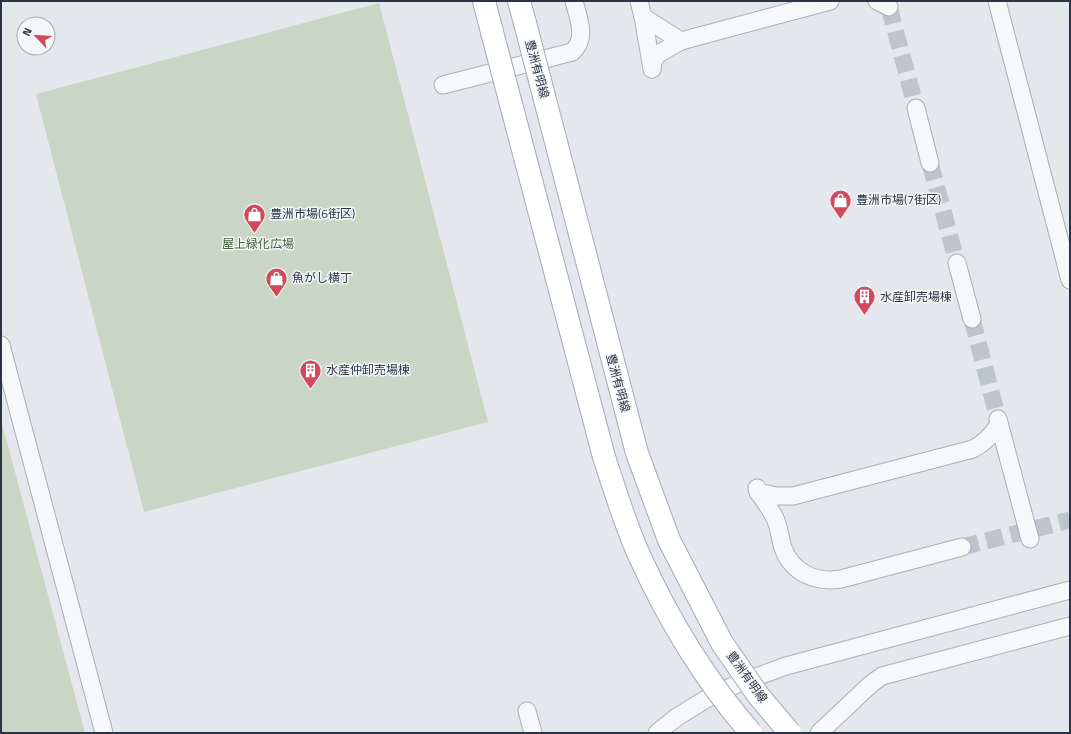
<svg xmlns="http://www.w3.org/2000/svg" width="1071" height="734" viewBox="0 0 1071 734" font-family="'Titillium Web','Noto Sans JP',sans-serif">
  <style>
    .green { fill: #c9d6c5 }
    .lines { fill: none; stroke-linecap: round; stroke-linejoin: round }
    .minor-tunnel { stroke: #bfc3cb; stroke-width: 17; stroke-dasharray: 17 8; stroke-linecap: butt }
    .minor-casing { stroke: #a9aeb7; stroke-width: 19 }
    .major-casing { stroke: #a3abb8; stroke-width: 24 }
    .minor { stroke: #f7f8fa; stroke-width: 17 }
    .major { stroke: #fff; stroke-width: 22 }
    .major-bridge-casing { stroke: #a3abb8; stroke-width: 24; stroke-linecap: butt }
    .major-bridge { stroke: #fff; stroke-width: 22 }
    .labels { text-anchor: middle; stroke-width: 3; stroke-linejoin: round; paint-order: stroke }
    .street-label { font-size: 12px; fill: #2b3445; stroke: #f4f6f9 }
    .poi-label { font-size: 12px; fill: #2b3445; stroke: #f4f6f9; text-anchor: start }
    .park-label { font-size: 12px; fill: #3f6138; stroke: #f4f6f9 }
  </style>
  <rect width="100%" height="100%" fill="#e4e7ec"/>
  <g class="green">
    <polygon points="379,3 488,422 144,512 36,94"/>
    <polygon points="1,420 85,733 1,733"/>
  </g>
  <g class="lines">
    <g class="minor-tunnel">
      <polyline points="889,7 916,108"/>
      <polyline points="930,163 957,263"/>
      <polyline points="972,319 998,419"/>
      <polyline points="962,547 1070,520"/>
    </g>
    <defs>
      <g id="minor">
        <polyline points="639,1 643,17 652,69"/>
        <polyline points="877,1 889,7"/>
        <polyline points="997,1 1070,280"/>
        <polyline points="643,17 681,41"/>
        <polyline points="652,69 653,61 658,54 681,41 830,1"/>
        <path d="M443,85L572,52C588,38 578,18 574,1"/>
        <polyline points="916,108 930,163"/>
        <polyline points="957,263 972,319"/>
        <polyline points="1,345 104,733"/>
        <polyline points="998,419 1030,539"/>
        <path d="M757,488L758,492C764,500 770,509 775,518C779,527 780,538 783,548C792,573 816,583 841,579L962,547"/>
        <path d="M758,492L777,496H793L973,449C985,443 992,435 999,424"/>
        <polyline points="527,711 533,733"/>
        <polyline points="657,733 677,717 706,699 737,684 786,666 1070,590"/>
        <polyline points="819,733 871,684 882,676 1070,626"/>
      </g>
      <g id="major">
        <polyline points="484,1 492,32"/>
        <polyline points="519,1 525,23"/>
      </g>
    </defs>
    <use href="#minor" class="minor-casing"/>
    <use href="#major" class="major-casing"/>
    <use href="#minor" class="minor"/>
    <use href="#major" class="major"/>
    <defs>
      <g id="major-bridge">
        <polyline points="525,23 637,453 669,540 722,643 758,695 790,733"/>
        <path d="M492,32L604,457C615,490 625,524 639,555C668,619 705,680 751,733"/>
      </g>
    </defs>
    <use href="#major-bridge" class="major-bridge-casing"/>
    <use href="#major-bridge" class="major-bridge"/>
  </g>
  <defs>
    <symbol id="shop-pin" viewBox="-11 -11 22 30"><path d="M0 17L-7.5 6A9.5 9.5 0 1 1 7.5 6Z" fill="#d1495b" stroke="#f4f6f9"/><path d="M-5-2.5h2.3a2.7 3.5 0 0 1 5.4 0H5L5.5 6h-11ZM-1.5-2.5h3a1.5 2.3 0 0 0-3 0Z" fill="#fff"/></symbol>
    <symbol id="building-pin" viewBox="-11 -11 22 30"><path d="M0 17L-7.5 6A9.5 9.5 0 1 1 7.5 6Z" fill="#d1495b" stroke="#f4f6f9"/><path d="M-4-6H4V6H1V3H-1V6H-4ZM-2.5-4.3h1.7v1.8h-1.7ZM.8-4.3h1.7v1.8H.8ZM-2.5-1h1.7V.8h-1.7ZM.8-1h1.7V.8H.8Z" fill="#fff"/></symbol>
  </defs>
  <g fill-rule="evenodd">
    <use href="#shop-pin" x="828" y="188" width="25" height="34"/>
    <use href="#shop-pin" x="242" y="202" width="25" height="34"/>
    <use href="#shop-pin" x="264" y="266" width="25" height="34"/>
    <use href="#building-pin" x="852" y="284" width="25" height="34"/>
    <use href="#building-pin" x="298" y="358" width="25" height="34"/>
  </g>
  <g class="labels">
    <g class="street-label">
      <text transform="translate(537 69) rotate(75)" y="4">豊洲有明線</text>
      <text transform="translate(618 383) rotate(75)" y="4">豊洲有明線</text>
      <text transform="translate(747 677) rotate(54)" y="4">豊洲有明線</text>
    </g>
    <g class="poi-label">
      <text x="856" y="204">豊洲市場(7街区)</text>
      <text x="270" y="218">豊洲市場(6街区)</text>
      <text x="292" y="282">魚がし横丁</text>
      <text x="880" y="301">水産卸売場棟</text>
      <text x="326" y="374">水産仲卸売場棟</text>
    </g>
    <g class="park-label">
      <text x="258" y="248">屋上緑化広場</text>
    </g>
  </g>
  <rect width="1071" height="734" fill="none" stroke="#2b3445" stroke-width="4"/>
  <g transform="translate(36 36) rotate(295)"><circle r="19" fill="#f4f6f9" stroke="#a4a8b1"/>
  <path d="M0-3L7 15L0 10L-7 15Z" fill="#d1495b"/>
  <text y="-6" font-size="11" font-weight="bold" text-anchor="middle" fill="#2b3445">N</text>
  </g>
</svg>
